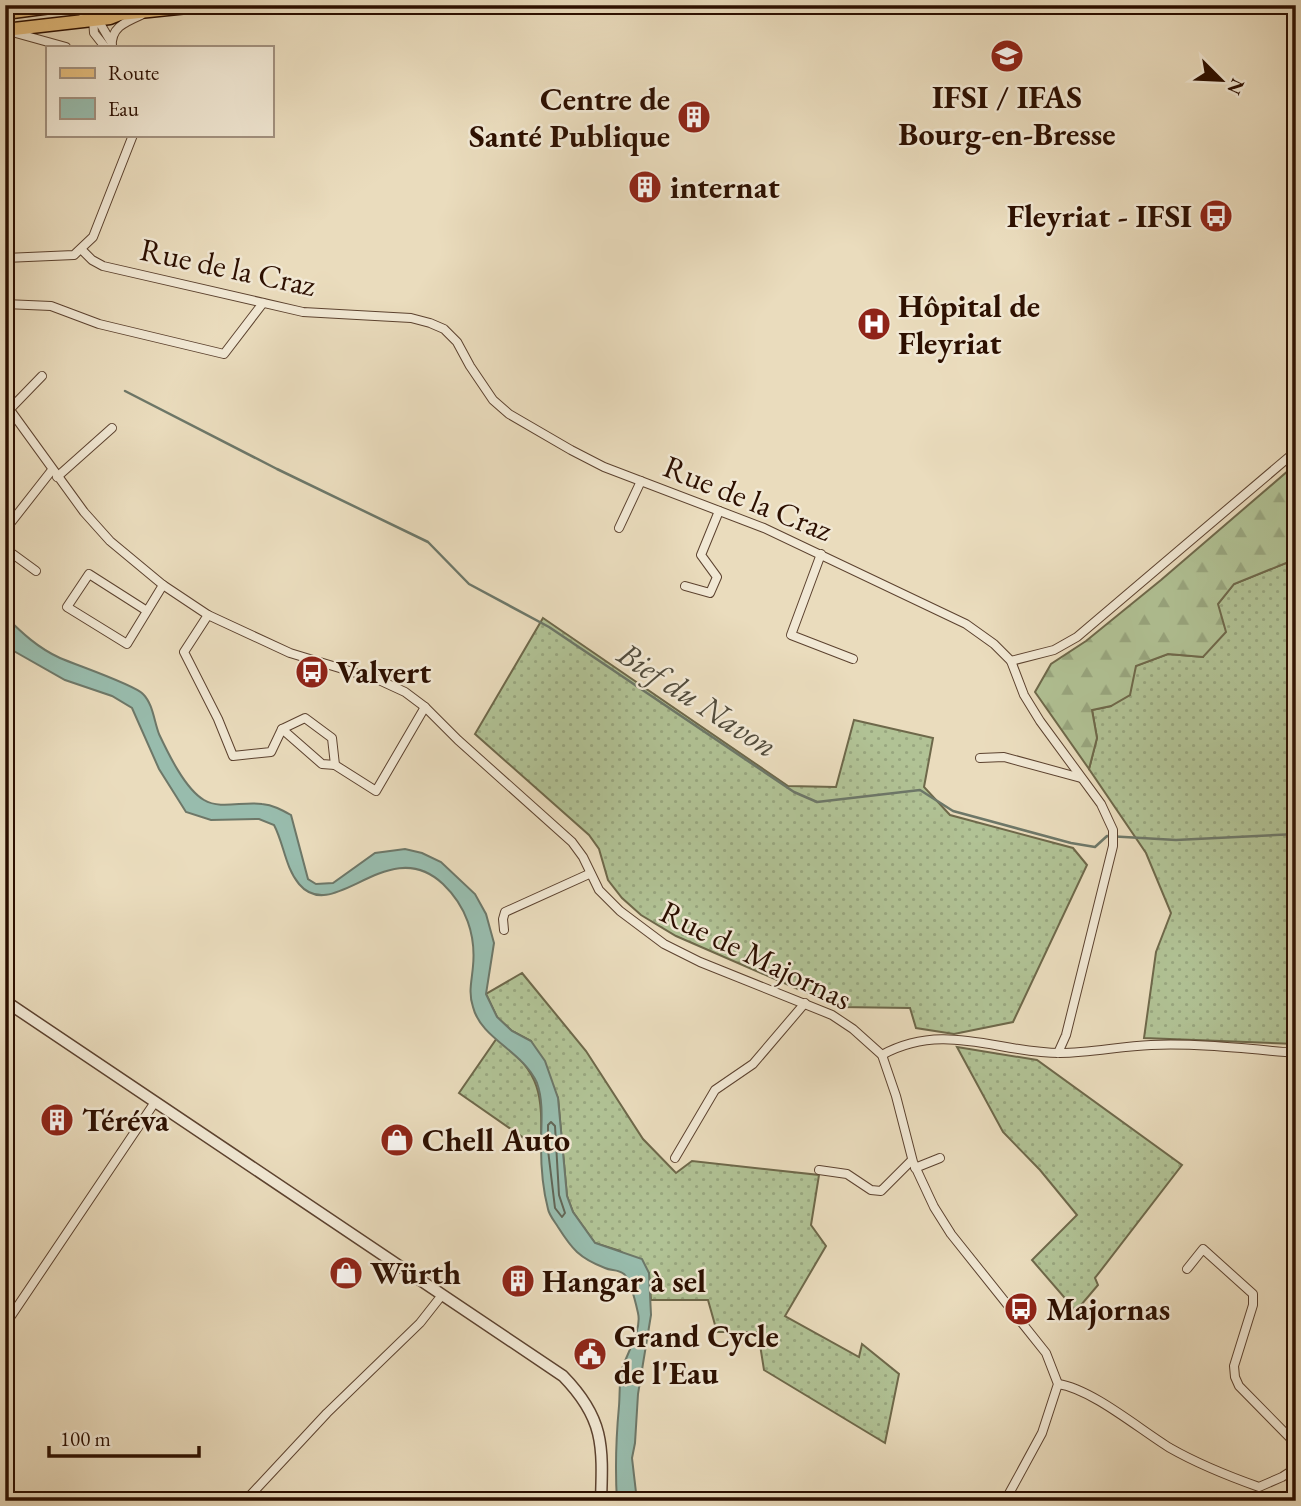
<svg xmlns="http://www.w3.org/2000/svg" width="1301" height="1506" viewBox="0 0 1301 1506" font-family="'EB Garamond',serif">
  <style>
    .grass { fill: url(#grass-dots); stroke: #6e684a; stroke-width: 2 }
    .forest { fill: url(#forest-firs); stroke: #6e684a; stroke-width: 2 }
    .water { fill: #98bcad; stroke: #6d7768; stroke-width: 2 }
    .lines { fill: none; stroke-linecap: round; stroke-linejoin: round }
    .shore { stroke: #626656; stroke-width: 2 }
    .stream { stroke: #6d7768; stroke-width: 2.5 }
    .minor-casing { stroke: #5c422f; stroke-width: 10 }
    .tertiary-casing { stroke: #5c422f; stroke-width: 13 }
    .primary-casing { stroke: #2c0f00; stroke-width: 15 }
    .minor { stroke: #f1e8d4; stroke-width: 8 }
    .tertiary { stroke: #f1e8d4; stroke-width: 10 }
    .primary { stroke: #e5be7e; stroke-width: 12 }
    .labels { text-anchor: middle; stroke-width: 5; stroke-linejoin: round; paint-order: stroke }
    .poi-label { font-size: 32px; font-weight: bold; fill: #2c0f00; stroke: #f1e8d4; text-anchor: start }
    .street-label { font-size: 32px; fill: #2c0f00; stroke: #f1e8d4 }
    .water-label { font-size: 33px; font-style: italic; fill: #524c3d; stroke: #f1e8d4 }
  </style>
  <defs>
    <pattern id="grass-dots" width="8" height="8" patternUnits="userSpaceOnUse" patternTransform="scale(1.75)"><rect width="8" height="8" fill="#b1c295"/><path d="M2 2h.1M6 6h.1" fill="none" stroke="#98a67f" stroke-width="1.8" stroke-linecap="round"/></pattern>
    <pattern id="forest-firs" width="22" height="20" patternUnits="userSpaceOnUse" patternTransform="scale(1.75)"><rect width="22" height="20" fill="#b1c295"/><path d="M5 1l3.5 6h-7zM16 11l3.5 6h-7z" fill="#98a67f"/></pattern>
  </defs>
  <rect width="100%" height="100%" fill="#eadcbd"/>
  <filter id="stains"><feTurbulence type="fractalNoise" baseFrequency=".00286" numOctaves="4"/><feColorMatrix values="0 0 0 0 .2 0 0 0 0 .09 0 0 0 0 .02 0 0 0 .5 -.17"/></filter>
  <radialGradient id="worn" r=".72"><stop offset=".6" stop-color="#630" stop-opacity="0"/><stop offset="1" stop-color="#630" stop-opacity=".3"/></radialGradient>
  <g class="grass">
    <polygon points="1296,559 1296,1044 1144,1038 1156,952 1171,913 1146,853 1089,769 1097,738 1092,710 1111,706 1135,666 1168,654 1203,657 1218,604 1234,584"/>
    <polygon points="543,618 788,786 836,787 854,720 933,738 924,787 950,815 1073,848 1087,865 1013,1022 954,1034 916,1028 910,1008 839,1007 676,936 641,915 622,898 608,880 599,849 589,835 475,734"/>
    <polygon points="522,973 586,1051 643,1139 676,1173 692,1161 819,1175 811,1225 826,1246 785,1316 859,1357 862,1344 899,1374 885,1443 764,1370 758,1332 717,1332 708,1300 651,1300 649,1273 620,1251 595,1243 573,1212 567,1196 558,1098 531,1041 512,1031 497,1017 486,994"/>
    <path d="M497,1038C543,1075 542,1094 541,1150L459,1093Z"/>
    <polygon points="957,1047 1037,1060 1182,1165 1095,1278 1098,1285 1076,1311 1032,1260 1077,1215 1040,1170 1003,1132"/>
  </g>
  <polygon class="forest" points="1296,464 1296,559 1234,584 1218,604 1226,632 1203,657 1168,654 1136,666 1130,695 1111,706 1092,710 1097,738 1089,769 1035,692 1051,664 1086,641 1161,580"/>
  <path class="water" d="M5,616C22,633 38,648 60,658C76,665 135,685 143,694C153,704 154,721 159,734C168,753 185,789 204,800C221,810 243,801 262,804C273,805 282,810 291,815L308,879L316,884L333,883L375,853L405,849L422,853L441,862L475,894L486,914L494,943L486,994L497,1017L512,1031L531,1041L545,1061L558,1098L567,1196L573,1212L595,1243L642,1259L649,1273L651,1315L638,1394L635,1443L632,1458L637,1501H617C615,1469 616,1438 619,1406C620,1394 619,1380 622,1369C627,1353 642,1330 638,1313C636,1304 630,1280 624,1274C618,1269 611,1271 605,1268C579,1258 572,1249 558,1227C555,1222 549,1215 548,1209C543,1190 541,1165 541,1146C541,1126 544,1102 537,1083C523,1051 481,1039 473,1007C468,992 472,980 473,966C476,935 466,906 443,884C388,832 334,926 299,884C285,867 284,844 274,825L259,819L211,820L186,812L159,769L132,708L112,696L65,680L12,650L5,644Z"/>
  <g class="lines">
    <polygon class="shore" points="551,1122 555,1126 559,1195 565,1213 562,1217 555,1208 548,1150 548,1125"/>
    <polyline class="stream" points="125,391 277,469 428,542 469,584 549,627 794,792 817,802 920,790 953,811 1071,843 1095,847 1107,836 1176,840 1296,834"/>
    <defs>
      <g id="minor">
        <polyline points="71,5 101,25 111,42"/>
        <polyline points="12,32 66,47"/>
        <polyline points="105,47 94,33 93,19 103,9 120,5"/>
        <path d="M112,47C110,28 125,22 141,15"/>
        <polyline points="82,250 92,260 103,266 303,312 411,318 430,323 444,329 457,342 470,366 493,400 509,414 571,450 604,467 764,528 966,624 994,644 1011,661 1024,695 1040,721 1101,804 1113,830 1113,846 1066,1035 1058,1053"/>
        <polyline points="5,258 74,255 93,237 133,135"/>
        <polyline points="5,304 51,306 99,324 224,354 263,303"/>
        <polyline points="5,403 84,512 110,541 163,585 208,615 290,653 379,680 405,692 425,707 458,740 572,842 583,857 599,890 620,911 664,944 700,962 832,1015 853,1029 882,1055 896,1096 913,1162 934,1207 951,1234 1046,1353 1058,1384 1042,1433 1005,1501"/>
        <polyline points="10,409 42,376"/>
        <polyline points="57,477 112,428"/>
        <polyline points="619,528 641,481"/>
        <polyline points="5,530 52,470"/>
        <polyline points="5,543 10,552 36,571"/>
        <polyline points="821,554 791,635 853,659"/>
        <polyline points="685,586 710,593 717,577 701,555 719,511"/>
        <polyline points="147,611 89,574 67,607 127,644 163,585"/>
        <polyline points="208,615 184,652 218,719 233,756 271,752 282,729 305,718 332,738 335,765 376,791 425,707"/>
        <polyline points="1011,661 1054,650 1077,637 1296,451"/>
        <polyline points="282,729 322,764 335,765"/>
        <polyline points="980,758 1004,757 1081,778"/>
        <polyline points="504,930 503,919 505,912 589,874"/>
        <path d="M882,1055C944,1021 998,1053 1060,1053C1091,1053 1121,1046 1151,1045C1199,1043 1248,1049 1296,1053"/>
        <polyline points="675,1158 715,1090 753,1064 805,1003"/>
        <polyline points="915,1168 940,1158"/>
        <polyline points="819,1170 847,1174 871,1190 881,1191 912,1160"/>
        <polyline points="1187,1269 1203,1249 1253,1294 1253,1305 1234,1366 1235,1377 1239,1386 1296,1444"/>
        <polyline points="5,1325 155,1102"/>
        <path d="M1058,1384C1092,1389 1139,1429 1170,1448C1198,1464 1228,1476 1259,1487L1282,1477L1296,1468"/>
        <polyline points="245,1501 327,1413 420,1323 442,1295"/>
      </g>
      <path id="tertiary" d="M5,1001L563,1376C604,1418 603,1445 601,1501"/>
      <g id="primary">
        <polyline points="5,13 66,5"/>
        <polyline points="5,30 110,18 120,14 207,5"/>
      </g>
    </defs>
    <use href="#minor" class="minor-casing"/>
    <use href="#tertiary" class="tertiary-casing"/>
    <use href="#primary" class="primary-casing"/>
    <use href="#minor" class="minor"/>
    <use href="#tertiary" class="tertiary"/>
    <use href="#primary" class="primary"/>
  </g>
  <defs>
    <symbol id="university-disc" viewBox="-11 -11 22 22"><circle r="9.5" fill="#8f2418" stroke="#f1e8d4"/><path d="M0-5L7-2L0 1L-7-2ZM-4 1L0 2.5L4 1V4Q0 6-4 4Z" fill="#fff"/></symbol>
    <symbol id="building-disc" viewBox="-11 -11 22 22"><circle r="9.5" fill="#8f2418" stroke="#f1e8d4"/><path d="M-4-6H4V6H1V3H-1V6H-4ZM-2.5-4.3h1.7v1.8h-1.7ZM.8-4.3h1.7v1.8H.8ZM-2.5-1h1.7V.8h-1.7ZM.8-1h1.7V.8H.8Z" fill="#fff"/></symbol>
    <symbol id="bus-disc" viewBox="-11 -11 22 22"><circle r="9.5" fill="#8f2418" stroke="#f1e8d4"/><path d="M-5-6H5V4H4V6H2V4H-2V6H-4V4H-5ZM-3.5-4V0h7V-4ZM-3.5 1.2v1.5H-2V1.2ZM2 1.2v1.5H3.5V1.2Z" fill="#fff"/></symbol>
    <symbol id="hospital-disc" viewBox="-11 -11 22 22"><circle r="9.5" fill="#8f2418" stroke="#f1e8d4"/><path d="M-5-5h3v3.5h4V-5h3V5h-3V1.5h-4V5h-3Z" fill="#fff"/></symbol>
    <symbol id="shop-disc" viewBox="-11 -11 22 22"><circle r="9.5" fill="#8f2418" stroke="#f1e8d4"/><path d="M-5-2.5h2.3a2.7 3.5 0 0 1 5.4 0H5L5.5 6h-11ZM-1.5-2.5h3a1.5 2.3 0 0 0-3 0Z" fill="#fff"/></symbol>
    <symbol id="civic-disc" viewBox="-11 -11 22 22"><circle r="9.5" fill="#8f2418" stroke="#f1e8d4"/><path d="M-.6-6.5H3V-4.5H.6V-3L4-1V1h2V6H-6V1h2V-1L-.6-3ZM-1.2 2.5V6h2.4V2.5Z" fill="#fff"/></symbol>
  </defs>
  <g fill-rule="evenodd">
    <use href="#university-disc" x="988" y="37" width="38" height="38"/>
    <use href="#building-disc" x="675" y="98" width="38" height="38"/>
    <use href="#building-disc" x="626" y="168" width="38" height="38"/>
    <use href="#bus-disc" x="1197" y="197" width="38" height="38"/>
    <use href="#hospital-disc" x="855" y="305" width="38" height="38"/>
    <use href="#bus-disc" x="293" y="653" width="38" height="38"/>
    <use href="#building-disc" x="38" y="1101" width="38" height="38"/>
    <use href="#shop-disc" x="378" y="1121" width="38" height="38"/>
    <use href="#shop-disc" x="327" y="1254" width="38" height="38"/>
    <use href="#building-disc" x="499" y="1262" width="38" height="38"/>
    <use href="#bus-disc" x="1002" y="1290" width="38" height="38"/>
    <use href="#civic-disc" x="571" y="1335" width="38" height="38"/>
  </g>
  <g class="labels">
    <g class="poi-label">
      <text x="1007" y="108" text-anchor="middle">IFSI / IFAS<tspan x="1007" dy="37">Bourg-en-Bresse</tspan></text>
      <text x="670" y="110" text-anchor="end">Centre de<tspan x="670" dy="37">Santé Publique</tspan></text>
      <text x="670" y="198">internat</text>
      <text x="1192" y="227" text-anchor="end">Fleyriat - IFSI</text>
      <text x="898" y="317">Hôpital de<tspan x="898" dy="37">Fleyriat</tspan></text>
      <text x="336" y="683">Valvert</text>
      <text x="82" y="1131">Téréva</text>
      <text x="422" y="1151">Chell Auto</text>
      <text x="370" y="1284">Würth</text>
      <text x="542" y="1292">Hangar à sel</text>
      <text x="1046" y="1320">Majornas</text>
      <text x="614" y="1347">Grand Cycle<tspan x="614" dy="37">de l'Eau</tspan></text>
    </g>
    <g class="street-label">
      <text transform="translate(228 267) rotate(12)" y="11">Rue de la Craz</text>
      <text transform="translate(748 498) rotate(22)" y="11">Rue de la Craz</text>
      <text transform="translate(756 955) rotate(26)" y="11">Rue de Majornas</text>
    </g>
    <g class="water-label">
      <text transform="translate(698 699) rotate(33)" y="12">Bief du Navon</text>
    </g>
  </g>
  <rect width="1301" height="1506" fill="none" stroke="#eadcbd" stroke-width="28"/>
  <rect x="7" y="7" width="1287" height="1492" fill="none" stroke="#2c0f00" stroke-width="3.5"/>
  <rect x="14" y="14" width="1273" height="1478" fill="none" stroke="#2c0f00" stroke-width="2"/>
  <rect x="46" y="46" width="228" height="91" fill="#f1e8d4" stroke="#a2917f" stroke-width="2"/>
  <rect x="60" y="68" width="35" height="10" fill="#e5be7e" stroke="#a2917f" stroke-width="2"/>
  <text x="108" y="80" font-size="21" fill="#2c0f00">Route</text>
  <rect x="60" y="98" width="35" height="21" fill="#98bcad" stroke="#a2917f" stroke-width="2"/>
  <text x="108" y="116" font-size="21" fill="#2c0f00">Eau</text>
  <g transform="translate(1221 80) rotate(114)" stroke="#f1e8d4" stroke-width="5" paint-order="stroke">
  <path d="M0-5L12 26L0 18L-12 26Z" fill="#2c0f00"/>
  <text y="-10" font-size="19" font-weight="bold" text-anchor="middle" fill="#2c0f00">N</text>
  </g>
  <path d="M49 1446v10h150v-10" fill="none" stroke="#2c0f00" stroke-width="3.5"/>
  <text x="60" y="1446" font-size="21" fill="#2c0f00" stroke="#f1e8d4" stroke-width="5" paint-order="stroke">100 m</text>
  <rect width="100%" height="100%" filter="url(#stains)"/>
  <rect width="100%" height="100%" fill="url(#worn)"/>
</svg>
